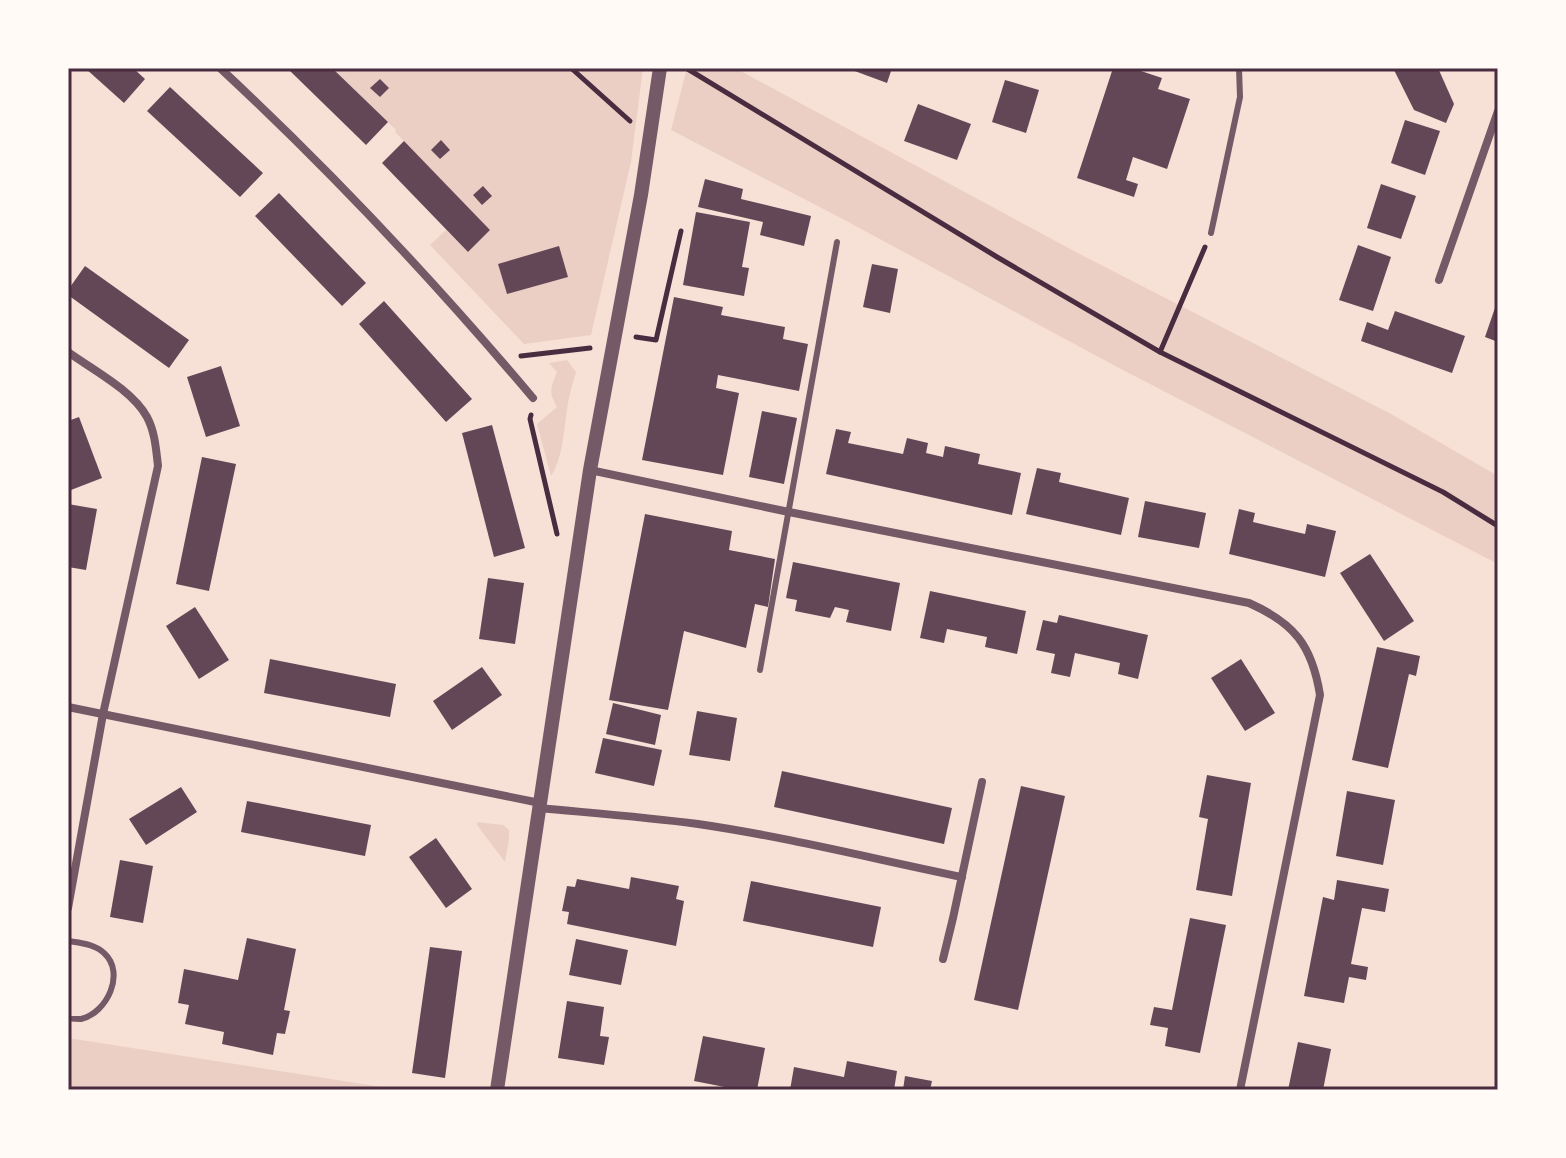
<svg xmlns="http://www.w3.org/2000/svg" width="1566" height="1158" viewBox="0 0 1566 1158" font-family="Helvetica,sans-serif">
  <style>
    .green { fill: #ebcfc5; fill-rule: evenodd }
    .building { fill: #644757 }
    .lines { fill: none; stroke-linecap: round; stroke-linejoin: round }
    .path { stroke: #4a2c40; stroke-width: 5 }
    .service { stroke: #755966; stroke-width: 6 }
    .minor { stroke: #755966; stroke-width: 8 }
    .tertiary { stroke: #755966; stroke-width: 14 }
    .neatline { fill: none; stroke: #4a2c40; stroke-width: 3 }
  </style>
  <rect width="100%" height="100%" fill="#f7e1d7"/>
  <g class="green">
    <path d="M332,68H643L631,162L591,335L524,344L430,245L446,230L468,252L490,230L395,132L396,130ZM498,264L567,277L507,294Z"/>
    <polygon points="687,68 735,68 1072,250 1391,414 1498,476 1498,564 1119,368 839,217 671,130"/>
    <path d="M567,360L576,372C573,382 570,392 568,403C564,426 564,456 551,476L537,424L557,407C548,391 551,388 557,372L549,363Z"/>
    <polygon points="477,822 503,825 509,830 509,839 505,862 477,825"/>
    <polygon points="68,1038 401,1090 68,1090"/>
  </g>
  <g class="building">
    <polygon points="85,68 133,68 145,79 124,103"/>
    <polygon points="287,68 332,68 388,122 366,145"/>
    <polygon points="853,68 892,68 887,83 852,70"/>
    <polygon points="1113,68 1132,68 1162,78 1158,89 1190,99 1167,169 1133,157 1126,180 1138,184 1134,197 1077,178"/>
    <polygon points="1393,68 1438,68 1454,104 1446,123 1414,110"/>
    <polygon points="380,79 389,88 380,97 370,88"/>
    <polygon points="1005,80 1039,90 1026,133 992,122"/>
    <polygon points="170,87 263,173 240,197 147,111"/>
    <polygon points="918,104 971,124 957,160 904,141"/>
    <polygon points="1405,120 1440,131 1425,175 1391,163"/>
    <polygon points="441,140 450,150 440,159 431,150"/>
    <polygon points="404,141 490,230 468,252 382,163"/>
    <polygon points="705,179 743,189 741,199 811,216 804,246 760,235 763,222 698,207"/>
    <polygon points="1381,184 1416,196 1401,239 1367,228"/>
    <polygon points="483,186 492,196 482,205 473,195"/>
    <polygon points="279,193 366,283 342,306 255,216"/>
    <polygon points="696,212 750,222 742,267 749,268 744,296 683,285"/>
    <polygon points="1358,245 1391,257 1373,311 1339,300"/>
    <polygon points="559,246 568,277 507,294 498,264"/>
    <polygon points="872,264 898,269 890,313 863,307"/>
    <polygon points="85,266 189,340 169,368 68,295 68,290"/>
    <polygon points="674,297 723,307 721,315 785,327 783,339 808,344 799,391 718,375 716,388 739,393 723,475 642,460"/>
    <polygon points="1498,299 1498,342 1485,337"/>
    <polygon points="384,301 472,399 446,422 359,324"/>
    <polygon points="1395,311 1465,336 1452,373 1361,341 1367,322 1388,330"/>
    <polygon points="221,366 240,426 206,437 187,377"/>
    <polygon points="762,411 797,418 784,484 749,477"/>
    <polygon points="79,417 102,478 71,490 68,482 68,421"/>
    <polygon points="492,425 525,548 494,557 462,433"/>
    <polygon points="836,429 851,432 848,443 903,454 907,438 928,443 926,453 943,457 945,446 980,454 978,464 1021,473 1012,515 826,474"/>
    <polygon points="202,457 236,464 209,591 176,584"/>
    <polygon points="1037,468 1061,473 1059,482 1129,498 1121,535 1026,514"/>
    <polygon points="1145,501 1206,513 1199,548 1138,537"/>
    <polygon points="68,504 97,509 86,570 68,567"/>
    <polygon points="1239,509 1255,513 1253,522 1305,534 1307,524 1336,531 1325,577 1229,554"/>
    <polygon points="645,514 732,531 729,550 775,559 768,607 755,604 746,648 684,631 668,710 609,700"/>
    <polygon points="1370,554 1414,621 1384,641 1340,573"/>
    <polygon points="793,562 900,583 891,631 846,622 849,610 835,607 830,618 795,611 797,600 786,598"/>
    <polygon points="488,578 524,583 515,644 479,639"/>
    <polygon points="930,591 1026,611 1017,654 985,647 987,637 947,629 944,643 920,638"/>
    <polygon points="195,607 229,660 199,679 166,626"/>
    <polygon points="1059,615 1148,635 1138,679 1118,674 1120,663 1075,653 1070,677 1051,673 1055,654 1036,650 1043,620 1057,623"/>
    <polygon points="1377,647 1420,656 1416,676 1409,674 1388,768 1352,760"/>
    <polygon points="270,659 396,684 390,717 264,693"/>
    <polygon points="1241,659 1275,713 1245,731 1211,678"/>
    <polygon points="482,667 502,695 452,730 433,701"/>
    <polygon points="613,703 661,715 655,745 606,734"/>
    <polygon points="697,711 737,718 730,761 689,755"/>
    <polygon points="603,738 662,750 654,786 595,773"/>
    <polygon points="782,771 952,808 944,844 774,807"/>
    <polygon points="1207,775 1251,783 1232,896 1196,890 1208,819 1199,817"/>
    <polygon points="1021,786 1065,796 1018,1010 974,1000"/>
    <polygon points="181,787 197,812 146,845 129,819"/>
    <polygon points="1347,791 1395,800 1383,865 1336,856"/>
    <polygon points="247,801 371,825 365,856 241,832"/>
    <polygon points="436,838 472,889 446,908 409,857"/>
    <polygon points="120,860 153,866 143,923 110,917"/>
    <polygon points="631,877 679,886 676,899 684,901 676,946 567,924 569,912 562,911 567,886 575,887 577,879 629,889"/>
    <polygon points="1337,880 1389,889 1385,912 1362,908 1351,964 1368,967 1366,980 1349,977 1344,1003 1304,996 1323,897 1334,900"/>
    <polygon points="751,881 881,907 873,947 743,921"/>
    <polygon points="1190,918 1226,925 1200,1053 1165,1046 1168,1028 1150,1025 1154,1007 1172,1010"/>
    <polygon points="247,938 296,949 284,1010 290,1011 285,1034 277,1033 273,1055 222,1044 224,1032 185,1024 189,1005 178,1003 184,969 238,980"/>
    <polygon points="576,939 628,950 621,985 569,975"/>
    <polygon points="430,947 462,951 445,1078 412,1073"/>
    <polygon points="567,1001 604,1007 600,1036 609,1037 604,1065 558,1058"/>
    <polygon points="703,1036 765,1048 757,1090 740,1090 694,1081"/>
    <polygon points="1298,1042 1331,1049 1323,1090 1288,1090"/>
    <polygon points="847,1061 897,1071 894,1090 790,1090 794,1067 844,1077"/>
    <polygon points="905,1076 932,1081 930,1090 903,1090"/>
  </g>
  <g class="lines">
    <g class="path">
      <polyline points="571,68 630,121"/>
      <polyline points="686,68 997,257 1160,352 1443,492 1498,526"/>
      <polyline points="636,337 656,340 681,231"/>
      <polyline points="1160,352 1205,247"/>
      <polyline points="521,356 590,348"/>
      <polyline points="531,415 530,419 557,534"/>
    </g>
    <g class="service">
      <polyline points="1211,233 1240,97 1239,68"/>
      <polyline points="760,670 837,242"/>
      <path d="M68,941C80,943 95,944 104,953C126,973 107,1013 81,1019C79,1019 69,1019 68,1018"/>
    </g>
    <g class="minor">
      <path d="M220,68C331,171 435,282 533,398"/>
      <polyline points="1439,280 1498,111"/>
      <path d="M68,352C93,370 132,390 147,417C155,432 156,449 158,466L103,714L68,908"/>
      <path d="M590,470L789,512L1249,603C1294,623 1312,645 1320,695L1240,1090"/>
      <polyline points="68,707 540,803"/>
      <path d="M539,808C592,813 645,817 698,824C787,837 874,859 962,877"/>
      <polyline points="943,959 953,918 982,782"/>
    </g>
    <polyline class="tertiary" points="497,1090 590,470 641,195 660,68"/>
  </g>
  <rect width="1566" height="1158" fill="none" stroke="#fffaf5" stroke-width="140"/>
  <rect x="70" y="70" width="1426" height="1018" class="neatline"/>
</svg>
